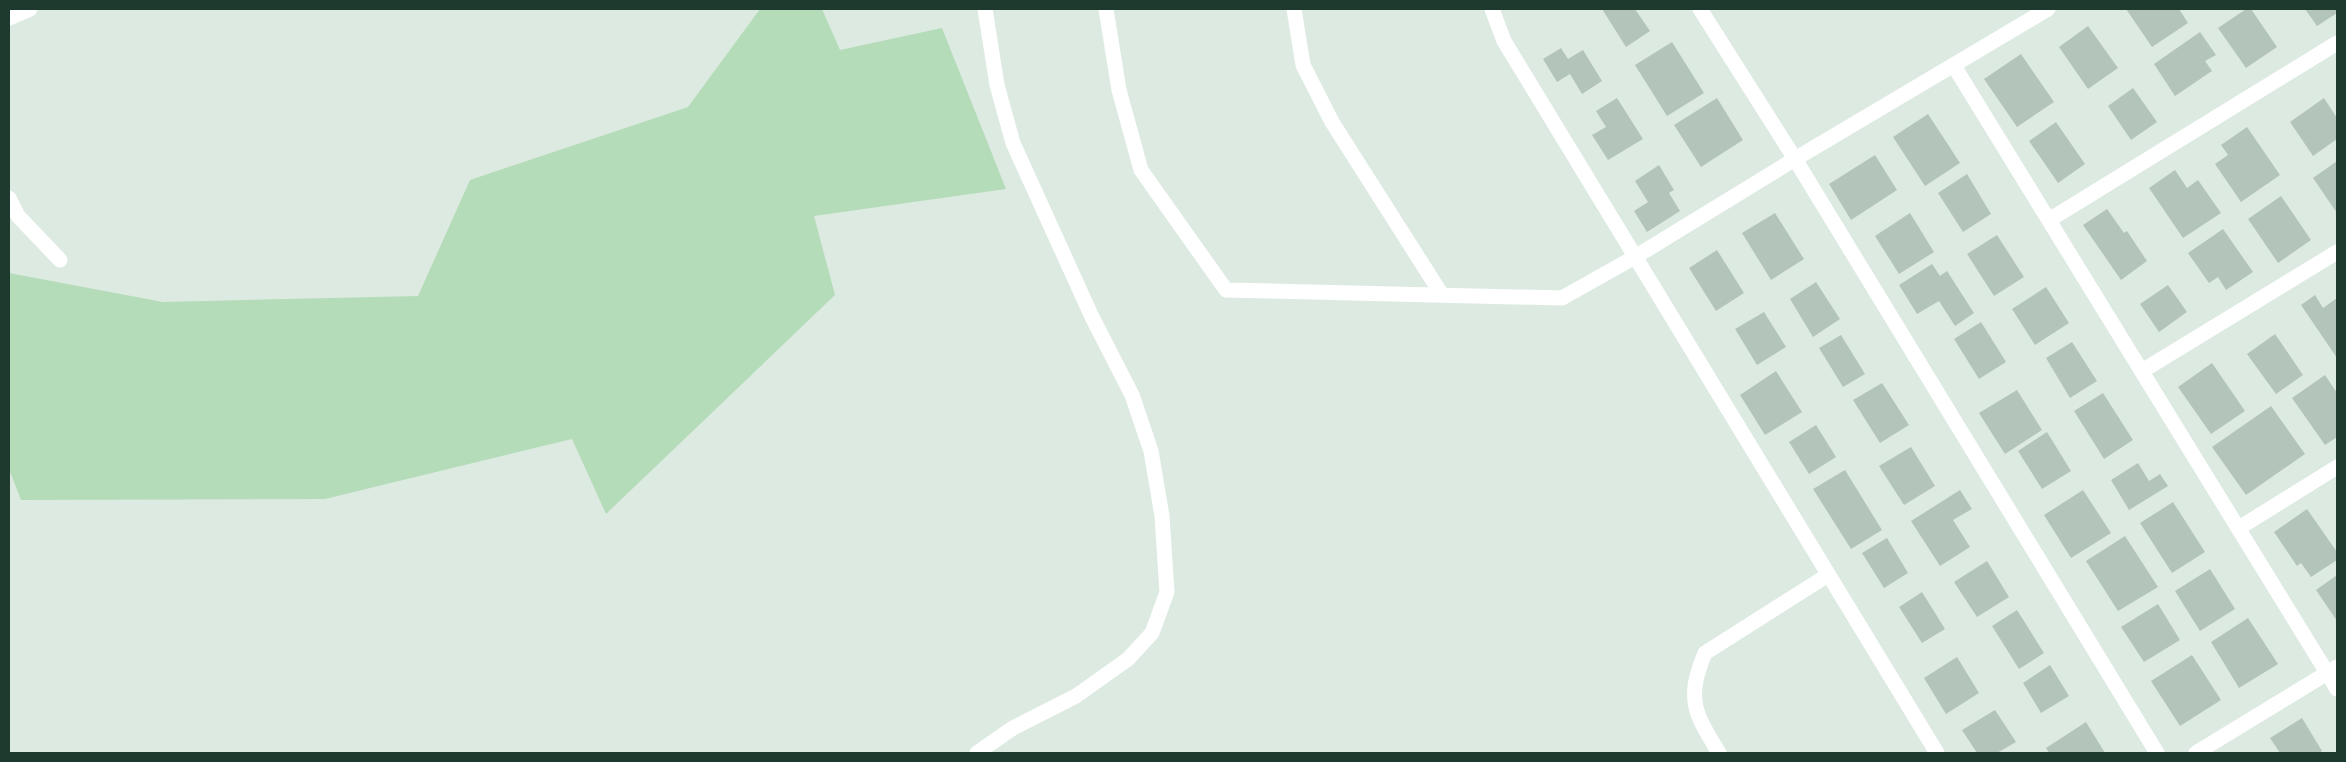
<svg xmlns="http://www.w3.org/2000/svg" width="2346" height="762" viewBox="0 0 2346 762" font-family="'Roboto Condensed',sans-serif">
  <style>
    .green { fill: #b5dcb9 }
    .building { fill: #b3c5bb }
    .lines { fill: none; stroke-linecap: round; stroke-linejoin: round }
    .service { stroke: #fff; stroke-width: 15 }
    .minor { stroke: #fff; stroke-width: 15 }
  </style>
  <rect width="100%" height="100%" fill="#ddeae2"/>
  <polygon class="green" points="760,9 822,9 840,50 942,28 1006,189 814,216 835,295 606,514 572,439 325,499 21,500 9,469 9,273 163,302 418,296 470,180 688,107"/>
  <g class="building">
    <polygon points="1602,9 1635,9 1650,31 1626,47"/>
    <polygon points="2126,9 2179,9 2188,23 2152,47"/>
    <polygon points="2246,9 2251,9 2277,47 2246,68 2218,28"/>
    <polygon points="2305,9 2337,9 2337,13 2317,26"/>
    <polygon points="2088,26 2118,68 2088,89 2059,47"/>
    <polygon points="2200,32 2216,55 2205,61 2212,71 2175,96 2154,64"/>
    <polygon points="1672,42 1704,93 1667,116 1635,65"/>
    <polygon points="1561,48 1568,59 1583,50 1602,81 1582,94 1570,74 1557,82 1543,59"/>
    <polygon points="2021,54 2054,102 2017,127 1984,79"/>
    <polygon points="2133,88 2157,122 2131,140 2108,106"/>
    <polygon points="1617,98 1643,139 1608,160 1592,135 1606,127 1596,111"/>
    <polygon points="1717,98 1743,140 1701,167 1674,125"/>
    <polygon points="2324,98 2337,118 2337,139 2313,156 2290,122"/>
    <polygon points="1928,114 1960,163 1925,186 1893,137"/>
    <polygon points="2056,122 2085,164 2058,183 2029,141"/>
    <polygon points="2247,127 2280,175 2241,202 2215,164 2228,155 2221,145"/>
    <polygon points="1875,155 1897,190 1851,220 1829,184"/>
    <polygon points="2337,161 2337,213 2313,178"/>
    <polygon points="1659,165 1674,190 1669,193 1680,211 1647,232 1634,211 1648,202 1635,181"/>
    <polygon points="2175,170 2187,188 2198,180 2221,213 2183,238 2149,188"/>
    <polygon points="1967,174 1991,214 1963,232 1938,193"/>
    <polygon points="2281,196 2311,240 2278,263 2248,219"/>
    <polygon points="2107,209 2124,233 2127,231 2147,261 2121,280 2083,225"/>
    <polygon points="1775,213 1804,259 1771,280 1742,233"/>
    <polygon points="1910,213 1934,252 1899,274 1875,236"/>
    <polygon points="2223,229 2253,272 2226,290 2218,277 2209,283 2188,253"/>
    <polygon points="1997,235 2024,277 1994,296 1967,254"/>
    <polygon points="1717,250 1744,293 1716,311 1689,268"/>
    <polygon points="1932,264 1940,276 1947,271 1974,313 1955,326 1939,301 1917,314 1899,285"/>
    <polygon points="1816,282 1840,319 1813,337 1790,299"/>
    <polygon points="2168,285 2187,312 2159,332 2140,304"/>
    <polygon points="2046,287 2069,323 2035,345 2012,309"/>
    <polygon points="2315,295 2323,308 2337,298 2337,358 2301,305"/>
    <polygon points="1764,312 1786,347 1757,365 1735,329"/>
    <polygon points="1981,322 2006,362 1979,379 1954,339"/>
    <polygon points="2275,334 2303,375 2276,394 2247,354"/>
    <polygon points="1841,335 1865,374 1843,387 1819,348"/>
    <polygon points="2072,342 2097,381 2070,398 2046,358"/>
    <polygon points="2212,363 2245,411 2211,434 2178,387"/>
    <polygon points="1776,371 1802,412 1765,435 1740,395"/>
    <polygon points="2325,375 2337,393 2337,437 2325,445 2292,398"/>
    <polygon points="1882,383 1909,425 1880,443 1853,400"/>
    <polygon points="2017,390 2042,430 2005,454 1979,413"/>
    <polygon points="2103,393 2133,440 2104,459 2074,411"/>
    <polygon points="2271,406 2305,454 2246,495 2212,447"/>
    <polygon points="1816,425 1836,457 1809,474 1789,442"/>
    <polygon points="2047,432 2071,471 2042,489 2018,451"/>
    <polygon points="1911,447 1935,486 1904,505 1879,466"/>
    <polygon points="2138,463 2149,481 2160,474 2168,486 2129,510 2111,480"/>
    <polygon points="1845,470 1882,530 1851,549 1813,489"/>
    <polygon points="1960,490 1972,509 1953,520 1970,547 1940,566 1911,521"/>
    <polygon points="2083,490 2111,533 2071,558 2044,515"/>
    <polygon points="2173,502 2205,552 2172,573 2140,523"/>
    <polygon points="2307,509 2337,552 2337,560 2311,577 2301,563 2297,566 2274,532"/>
    <polygon points="2125,536 2158,587 2118,611 2086,561"/>
    <polygon points="1887,538 1908,573 1884,588 1862,553"/>
    <polygon points="1987,561 2009,597 1977,617 1954,582"/>
    <polygon points="2210,569 2235,609 2200,631 2175,591"/>
    <polygon points="2337,575 2337,621 2316,590"/>
    <polygon points="1922,592 1945,629 1922,643 1899,607"/>
    <polygon points="2158,604 2180,640 2144,662 2121,627"/>
    <polygon points="2017,610 2044,653 2019,669 1992,626"/>
    <polygon points="2248,618 2278,664 2239,688 2211,642"/>
    <polygon points="2192,655 2221,700 2180,726 2151,681"/>
    <polygon points="1957,657 1979,693 1946,714 1924,678"/>
    <polygon points="2050,665 2069,696 2041,713 2023,683"/>
    <polygon points="1995,710 2016,742 1997,753 1977,753 1962,730"/>
    <polygon points="2302,718 2322,751 2319,753 2280,753 2270,738"/>
    <polygon points="2086,722 2105,753 2049,753 2046,748"/>
  </g>
  <g class="lines">
    <polyline class="service" points="9,198 18,216 60,260"/>
    <g class="minor">
      <polyline points="1106,9 1119,90 1141,170 1226,290 1562,298 1635,257 1795,159 2157,753"/>
      <polyline points="1294,9 1303,65 1332,122 1442,295"/>
      <polyline points="1492,9 1504,41 1937,753"/>
      <polyline points="1700,9 1795,159 2048,9"/>
      <polyline points="9,18 30,9"/>
      <polyline points="1954,66 2337,689"/>
      <polyline points="2049,220 2337,43"/>
      <polyline points="2142,371 2337,252"/>
      <polyline points="2239,528 2337,467"/>
      <polyline points="977,753 1013,728 1076,696 1128,659 1152,633 1167,592 1162,516 1151,451 1132,395 1092,317 1013,143 997,85 985,9"/>
      <path d="M1719,753C1694,712 1686,699 1705,653L1828,575"/>
      <polyline points="2196,753 2337,667"/>
    </g>
  </g>
  <rect width="2346" height="762" fill="none" stroke="#1e3a2e" stroke-width="20"/>
</svg>
